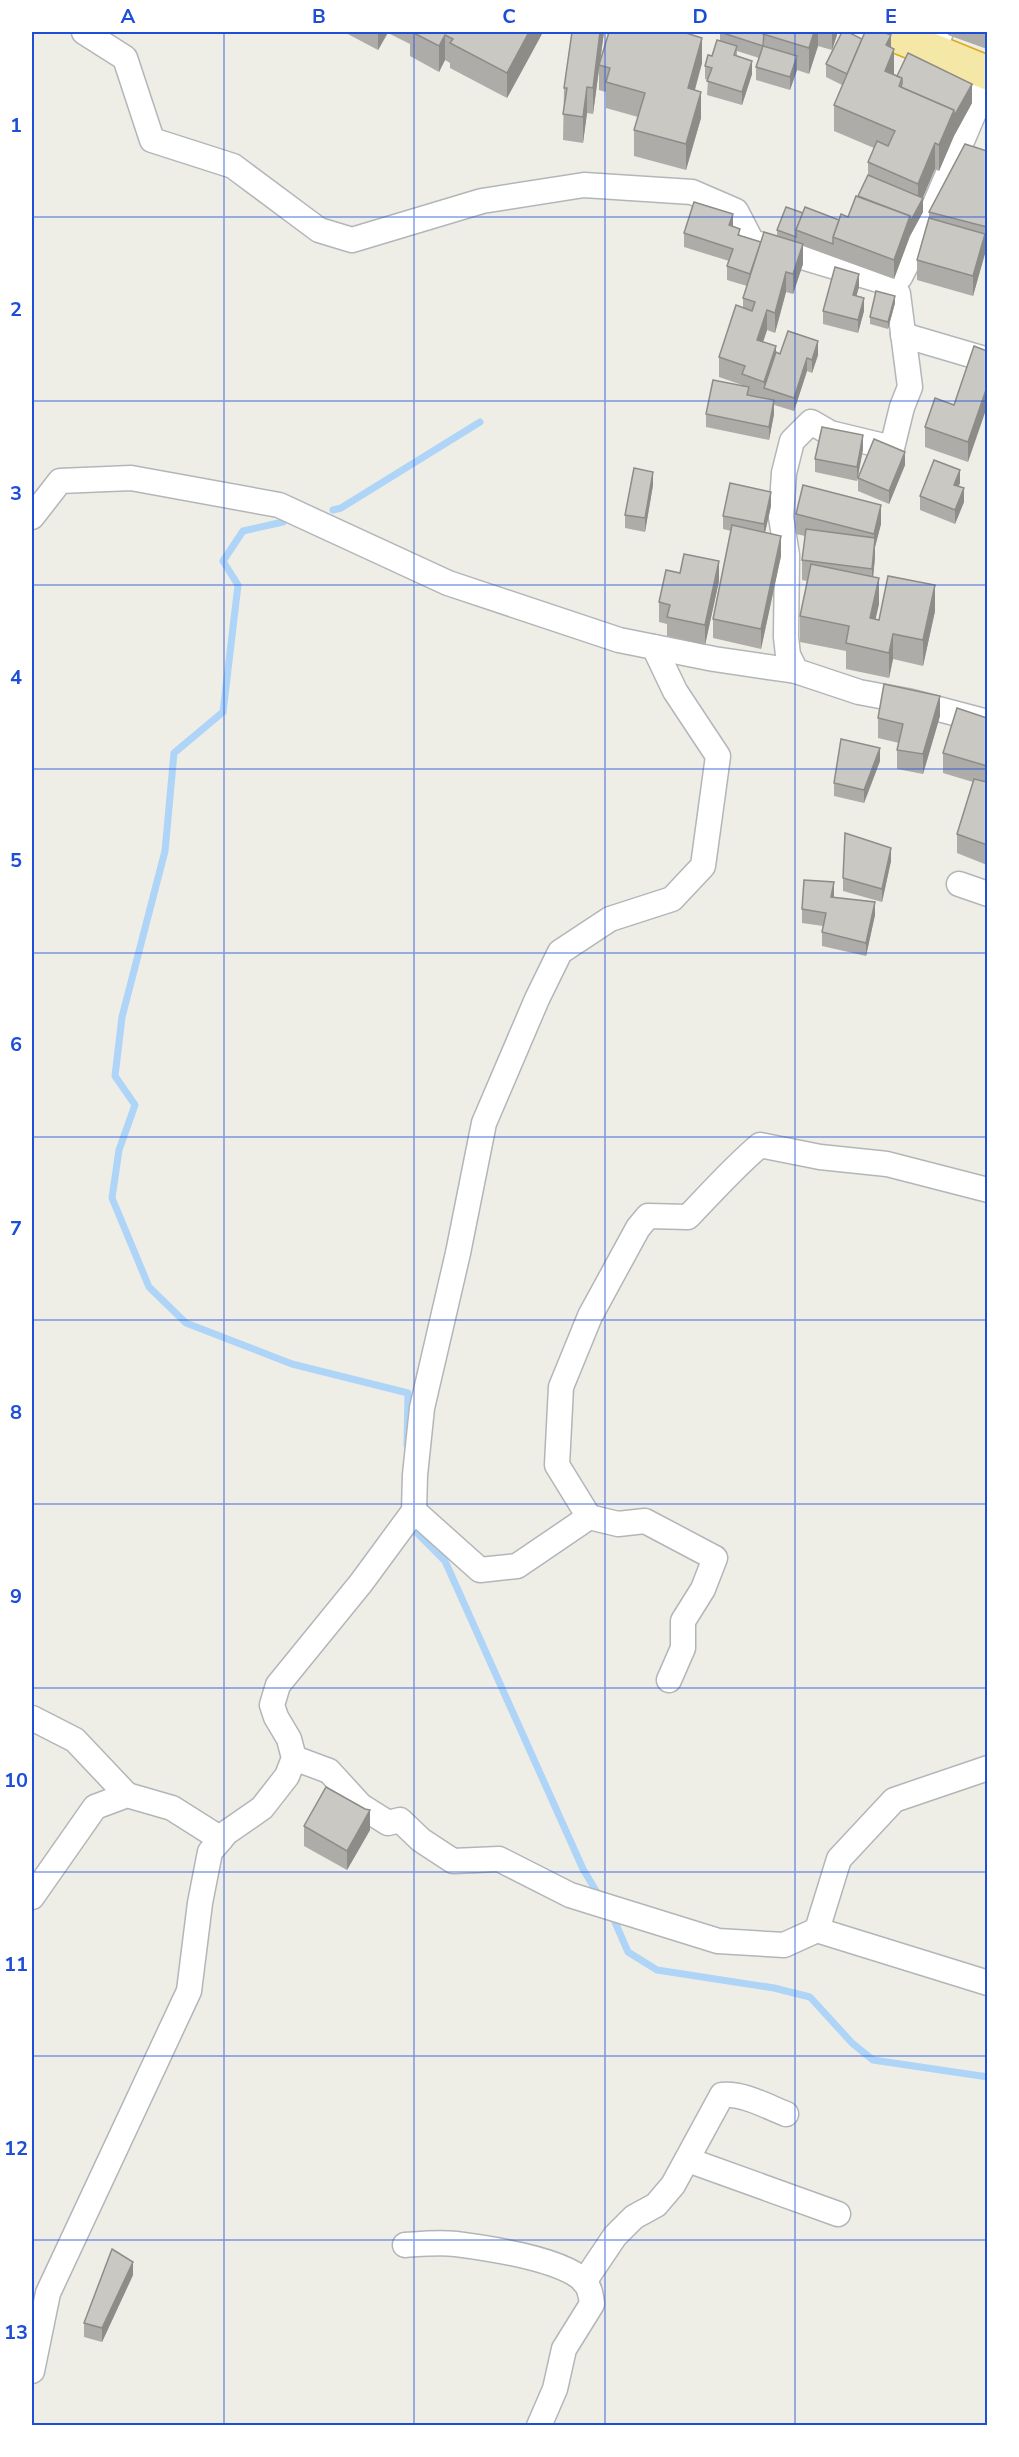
<svg xmlns="http://www.w3.org/2000/svg" width="1019" height="2457" viewBox="0 0 1019 2457" font-family="'Nunito Sans',sans-serif">
  <style>
    .lines { fill: none; stroke-linecap: round; stroke-linejoin: round }
    .stream { stroke: #aed4f7; stroke-width: 7 }
    .minor-casing { stroke: #b3b6b9; stroke-width: 27 }
    .trunk-casing { stroke: #dea917; stroke-width: 36 }
    .minor { stroke: #fff; stroke-width: 24 }
    .trunk { stroke: #f5e8a6; stroke-width: 33 }
    .wall { fill: #aeaca8 }
    .shaded-wall { fill: #8d8c88 }
    .building { fill: #cac8c3; stroke: #8d8c88; stroke-width: 1.5 }
    .grid { fill: none; stroke: #1d4ed8; stroke-width: 1.5; stroke-opacity: 0.55 }
    .neatline { fill: none; stroke: #1d4ed8; stroke-width: 2 }
    .grid-label { font-size: 20px; text-anchor: middle; font-weight: bold; fill: #1d4ed8 }
  </style>
  <rect width="100%" height="100%" fill="#eeede6"/>
  <g class="lines">
    <g class="stream">
      <polyline points="333,510 341,508 480,422"/>
      <polyline points="283,522 243,531 223,561 238,585 223,712 174,753 165,851 122,1017 115,1076 135,1105 119,1150 112,1198 149,1287 186,1323 292,1364 408,1393 407,1445"/>
      <polyline points="416,1532 445,1561 583,1869 598,1894"/>
      <polyline points="615,1922 628,1952 657,1970 774,1988 810,1997 852,2043 873,2060 988,2077"/>
    </g>
    <defs>
      <g id="minor">
        <polyline points="84,32 125,58 152,140 233,166 319,230 352,240 482,201 584,185 692,192 736,211 752,242 892,284 898,294 910,387 902,407 892,448 830,433 811,422 792,441 784,473 781,517 787,555 786,637 788,655 796,671 859,692 912,702 988,722"/>
        <polyline points="934,51 941,32"/>
        <polyline points="892,284 900,277 924,230 988,80"/>
        <polyline points="903,335 988,360"/>
        <polyline points="32,517 60,481 131,478 279,505 448,583 619,640 714,659 796,671"/>
        <polyline points="959,884 988,894"/>
        <polyline points="414,1511 480,1570 517,1566 589,1517 618,1524 645,1521 715,1558 703,1589 683,1621 683,1648 669,1680"/>
        <path d="M589,1517L557,1465L561,1387L590,1316L638,1228L648,1216L688,1217C712,1192 734,1167 760,1145L820,1157L887,1164L988,1190"/>
        <polyline points="32,1718 75,1740 127,1795"/>
        <polyline points="294,1758 329,1771 361,1806 388,1823 400,1820 421,1840 453,1861 499,1859 570,1895 718,1941 784,1945 817,1930 839,1859 894,1800 988,1768"/>
        <polyline points="32,1897 95,1807 127,1795 172,1808 221,1839"/>
        <polyline points="817,1930 988,1983"/>
        <polyline points="688,2160 838,2214"/>
        <path d="M405,2245C421,2244 439,2242 456,2244C487,2248 564,2259 585,2282C590,2288 591,2296 592,2304L564,2349L555,2389L539,2426"/>
        <path d="M584,2282L615,2236L634,2217L656,2205L673,2185L722,2095C743,2093 766,2106 786,2114"/>
        <polyline points="32,2371 48,2293 189,1991 200,1903 210,1852 226,1833 262,1808 287,1776 294,1758 289,1739 276,1717 272,1705 278,1685 361,1583 414,1511 415,1475 422,1408 458,1253 484,1123 537,999 560,952 610,919 672,899 703,866 718,756 675,691 654,647"/>
      </g>
      <polyline id="trunk" points="887,32 988,73"/>
    </defs>
    <use href="#minor" class="minor-casing"/>
    <use href="#trunk" class="trunk-casing"/>
    <use href="#minor" class="minor"/>
    <use href="#trunk" class="trunk"/>
  </g>
  <g class="wall">
    <polygon points="344,32 543,32 507,98 450,68 450,63 445,60 439,72 410,56 410,44 388,33 378,50"/>
    <polygon points="604,32 593,114 587,113 583,143 563,140 564,88"/>
    <polygon points="627,32 702,63 695,90 701,118 686,170 634,156 634,130 638,117 606,108 606,92 599,90 599,65"/>
    <polygon points="720,32 837,32 837,35 832,50 862,39 891,47 894,75 972,103 954,136 939,171 935,169 922,198 923,212 910,236 894,279 803,246 803,264 793,294 786,292 775,333 767,330 763,342 776,352 780,354 818,355 812,373 807,371 794,411 774,405 774,414 769,440 706,427 706,414 742,386 742,385 719,377 719,357 743,308 743,298 747,286 727,280 727,266 729,261 684,247 684,233 733,226 740,235 761,242 777,236 777,230 803,213 839,220 848,217 868,175 868,162 874,148 834,131 834,105 842,85 826,77 826,64 832,50 818,46 809,74 797,70 790,90 756,80 756,67 759,58 737,51 737,56 752,74 742,105 707,95 708,80 705,79 705,66 712,56 720,41"/>
    <polygon points="948,32 987,32 987,49 948,35"/>
    <polygon points="987,151 987,253 985,252 973,296 917,280 917,260 929,218 929,212"/>
    <polygon points="859,287 856,296 864,311 858,333 823,324 823,311"/>
    <polygon points="895,303 888,329 870,324 870,317"/>
    <polygon points="974,346 968,462 925,447 925,427 954,405"/>
    <polygon points="863,449 857,481 815,472 815,459"/>
    <polygon points="905,465 889,504 858,491 858,478"/>
    <polygon points="960,483 958,486 964,502 955,524 920,510 920,496"/>
    <polygon points="653,485 645,532 625,528 625,515"/>
    <polygon points="771,506 765,532 781,556 761,649 713,638 713,619 731,531 723,529 723,516"/>
    <polygon points="796,514 881,524 875,547 875,557 873,577 879,604 875,619 879,620 935,611 923,666 893,659 889,678 846,669 846,651 800,642 800,616 807,581 802,580 802,560 805,536 796,534"/>
    <polygon points="719,581 705,645 667,636 667,624 659,622 659,602"/>
    <polygon points="940,716 923,774 897,769 897,750 899,743 878,738 878,718"/>
    <polygon points="987,718 987,865 957,853 957,834 973,782 943,773 943,753"/>
    <polygon points="880,761 864,803 834,796 834,783"/>
    <polygon points="891,861 882,902 843,891 843,878"/>
    <polygon points="834,895 834,897 875,915 866,956 822,946 822,932 823,926 802,923 802,909"/>
    <polygon points="304,1826 370,1830 347,1870 304,1846"/>
    <polygon points="987,2230 987,2261 985,2260 985,2234"/>
    <polygon points="133,2275 102,2342 84,2337 84,2323"/>
  </g>
  <g class="shaded-wall">
    <polygon points="378,32 388,32 378,50"/>
    <polygon points="529,32 543,32 507,98 507,73"/>
    <polygon points="600,32 604,32 593,114 593,88"/>
    <polygon points="814,32 818,32 818,46 809,74 809,48"/>
    <polygon points="832,32 837,32 837,35 832,50"/>
    <polygon points="445,35 445,60 439,72 439,46"/>
    <polygon points="891,35 891,56 894,49 894,74 885,71 886,45"/>
    <polygon points="702,38 702,63 688,114 688,88"/>
    <polygon points="797,56 797,70 790,90 790,77"/>
    <polygon points="752,61 752,74 742,105 742,92"/>
    <polygon points="972,84 972,103 954,136 939,171 939,145 954,110"/>
    <polygon points="587,87 587,113 583,143 583,117"/>
    <polygon points="701,92 701,118 686,170 686,144"/>
    <polygon points="935,143 935,169 919,207 923,198 923,212 910,236 894,279 894,260 910,216 918,209 918,184"/>
    <polygon points="733,214 733,228 729,225"/>
    <polygon points="985,234 985,254 973,296 973,276"/>
    <polygon points="803,244 803,264 793,294 793,274"/>
    <polygon points="786,272 786,292 775,333 775,313"/>
    <polygon points="859,274 859,287 853,308 853,295"/>
    <polygon points="895,296 895,303 888,329 888,322"/>
    <polygon points="864,298 864,311 858,333 858,320"/>
    <polygon points="767,310 767,330 757,360 757,340"/>
    <polygon points="818,341 818,355 812,373 812,360"/>
    <polygon points="776,346 776,366 764,388 764,402 764,382"/>
    <polygon points="807,358 807,371 794,411 794,398"/>
    <polygon points="987,387 987,407 968,462 968,442"/>
    <polygon points="774,400 774,414 769,440 769,427"/>
    <polygon points="863,435 863,449 857,481 857,467"/>
    <polygon points="905,452 905,465 889,504 889,491"/>
    <polygon points="960,470 960,483 954,498 954,485"/>
    <polygon points="653,472 653,485 645,532 645,518"/>
    <polygon points="964,488 964,502 955,524 955,510"/>
    <polygon points="771,492 771,506 764,537 764,524"/>
    <polygon points="881,505 881,524 875,547 875,557 872,589 872,569 874,550 874,534"/>
    <polygon points="781,536 781,556 761,649 761,629"/>
    <polygon points="719,561 719,581 705,645 705,625"/>
    <polygon points="879,578 879,604 870,644 870,618"/>
    <polygon points="935,585 935,611 923,666 923,640"/>
    <polygon points="893,634 893,659 889,678 889,653"/>
    <polygon points="940,696 940,716 923,774 923,754"/>
    <polygon points="880,748 880,761 864,803 864,790"/>
    <polygon points="891,848 891,861 882,902 882,889"/>
    <polygon points="834,882 834,895 831,910 831,897"/>
    <polygon points="875,902 875,915 866,956 866,943"/>
    <polygon points="370,1810 370,1830 347,1870 347,1851"/>
    <polygon points="133,2262 133,2275 102,2342 102,2328"/>
  </g>
  <g class="building">
    <polygon points="412,32 529,32 507,73 450,43 453,39 445,35 439,46"/>
    <polygon points="572,32 600,32 593,88 587,87 583,117 563,114 567,88 564,88"/>
    <polygon points="609,32 683,32 702,38 688,88 701,92 686,144 634,130 645,93 606,82 610,68 599,65"/>
    <polygon points="720,32 764,32 763,46 797,56 790,77 756,67 763,46"/>
    <polygon points="764,32 814,32 809,48 763,34"/>
    <polygon points="842,32 848,32 862,39 847,74 826,64"/>
    <polygon points="865,32 883,32 891,35 886,45 894,49 885,71 902,78 899,86 954,110 939,145 935,143 918,184 868,162 877,141 888,146 895,131 834,105"/>
    <polygon points="717,40 737,46 734,55 752,61 742,92 707,81 712,68 705,66 708,55 712,56"/>
    <polygon points="908,53 972,84 954,116 954,110 901,87 902,84 902,78 897,76"/>
    <polygon points="965,144 987,151 987,227 929,212"/>
    <polygon points="868,175 923,198 910,222 910,216 858,196"/>
    <polygon points="856,196 910,216 894,260 833,237 841,214 848,217"/>
    <polygon points="694,202 733,214 729,225 740,229 738,235 761,242 750,274 727,266 733,249 684,233"/>
    <polygon points="786,207 803,213 796,230 796,237 777,230"/>
    <polygon points="805,207 839,220 833,237 833,244 796,230"/>
    <polygon points="929,218 985,234 973,276 917,260"/>
    <polygon points="764,232 803,244 793,274 786,272 775,313 767,310 757,340 776,346 764,382 742,374 745,366 719,357 736,305 752,311 755,302 743,298"/>
    <polygon points="835,267 859,274 853,295 864,298 858,320 823,311"/>
    <polygon points="876,291 895,296 888,322 870,317"/>
    <polygon points="788,331 818,341 812,360 807,358 794,398 764,388 776,352 780,354"/>
    <polygon points="974,346 987,351 987,387 968,442 925,427 935,398 954,405"/>
    <polygon points="713,380 749,387 747,395 774,400 769,427 706,414"/>
    <polygon points="822,427 863,435 857,467 815,459"/>
    <polygon points="874,439 905,452 889,491 858,478"/>
    <polygon points="934,460 960,470 954,485 964,488 955,510 920,496"/>
    <polygon points="634,468 653,472 645,518 625,515"/>
    <polygon points="730,483 771,492 764,524 723,516"/>
    <polygon points="803,485 881,505 874,534 796,514"/>
    <polygon points="732,525 781,536 761,629 713,619"/>
    <polygon points="806,529 875,538 872,569 802,560"/>
    <polygon points="684,554 719,561 705,625 667,617 670,605 659,602 666,570 680,573"/>
    <polygon points="811,564 879,578 870,618 879,620 888,576 935,585 923,640 893,634 889,653 846,643 849,626 800,616"/>
    <polygon points="884,684 940,696 923,754 897,750 903,724 878,718"/>
    <polygon points="957,708 987,718 987,766 943,753"/>
    <polygon points="841,739 880,748 864,790 834,783"/>
    <polygon points="974,779 987,782 987,845 957,834"/>
    <polygon points="845,833 891,848 882,889 843,878"/>
    <polygon points="804,880 834,882 831,897 875,902 866,943 822,932 826,913 802,909"/>
    <polygon points="326,1787 365,1809 370,1810 347,1851 304,1826"/>
    <polygon points="112,2249 133,2262 102,2328 84,2323"/>
  </g>
  <path class="grid" d="M224,32V2426M414,32V2426M605,32V2426M795,32V2426M32,217H988M32,401H988M32,585H988M32,769H988M32,953H988M32,1137H988M32,1320H988M32,1504H988M32,1688H988M32,1872H988M32,2056H988M32,2240H988"/>
  <rect width="1019" height="2457" fill="none" stroke="#ffffff" stroke-width="66"/>
  <rect x="33" y="33" width="953" height="2391" class="neatline"/>
  <g class="grid-label">
    <text x="128" y="23">A</text>
    <text x="319" y="23">B</text>
    <text x="509" y="23">C</text>
    <text x="700" y="23">D</text>
    <text x="891" y="23">E</text>
    <text x="16" y="132">1</text>
    <text x="16" y="316">2</text>
    <text x="16" y="500">3</text>
    <text x="16" y="684">4</text>
    <text x="16" y="867">5</text>
    <text x="16" y="1051">6</text>
    <text x="16" y="1235">7</text>
    <text x="16" y="1419">8</text>
    <text x="16" y="1603">9</text>
    <text x="16" y="1787">10</text>
    <text x="16" y="1971">11</text>
    <text x="16" y="2155">12</text>
    <text x="16" y="2339">13</text>
  </g>
</svg>
